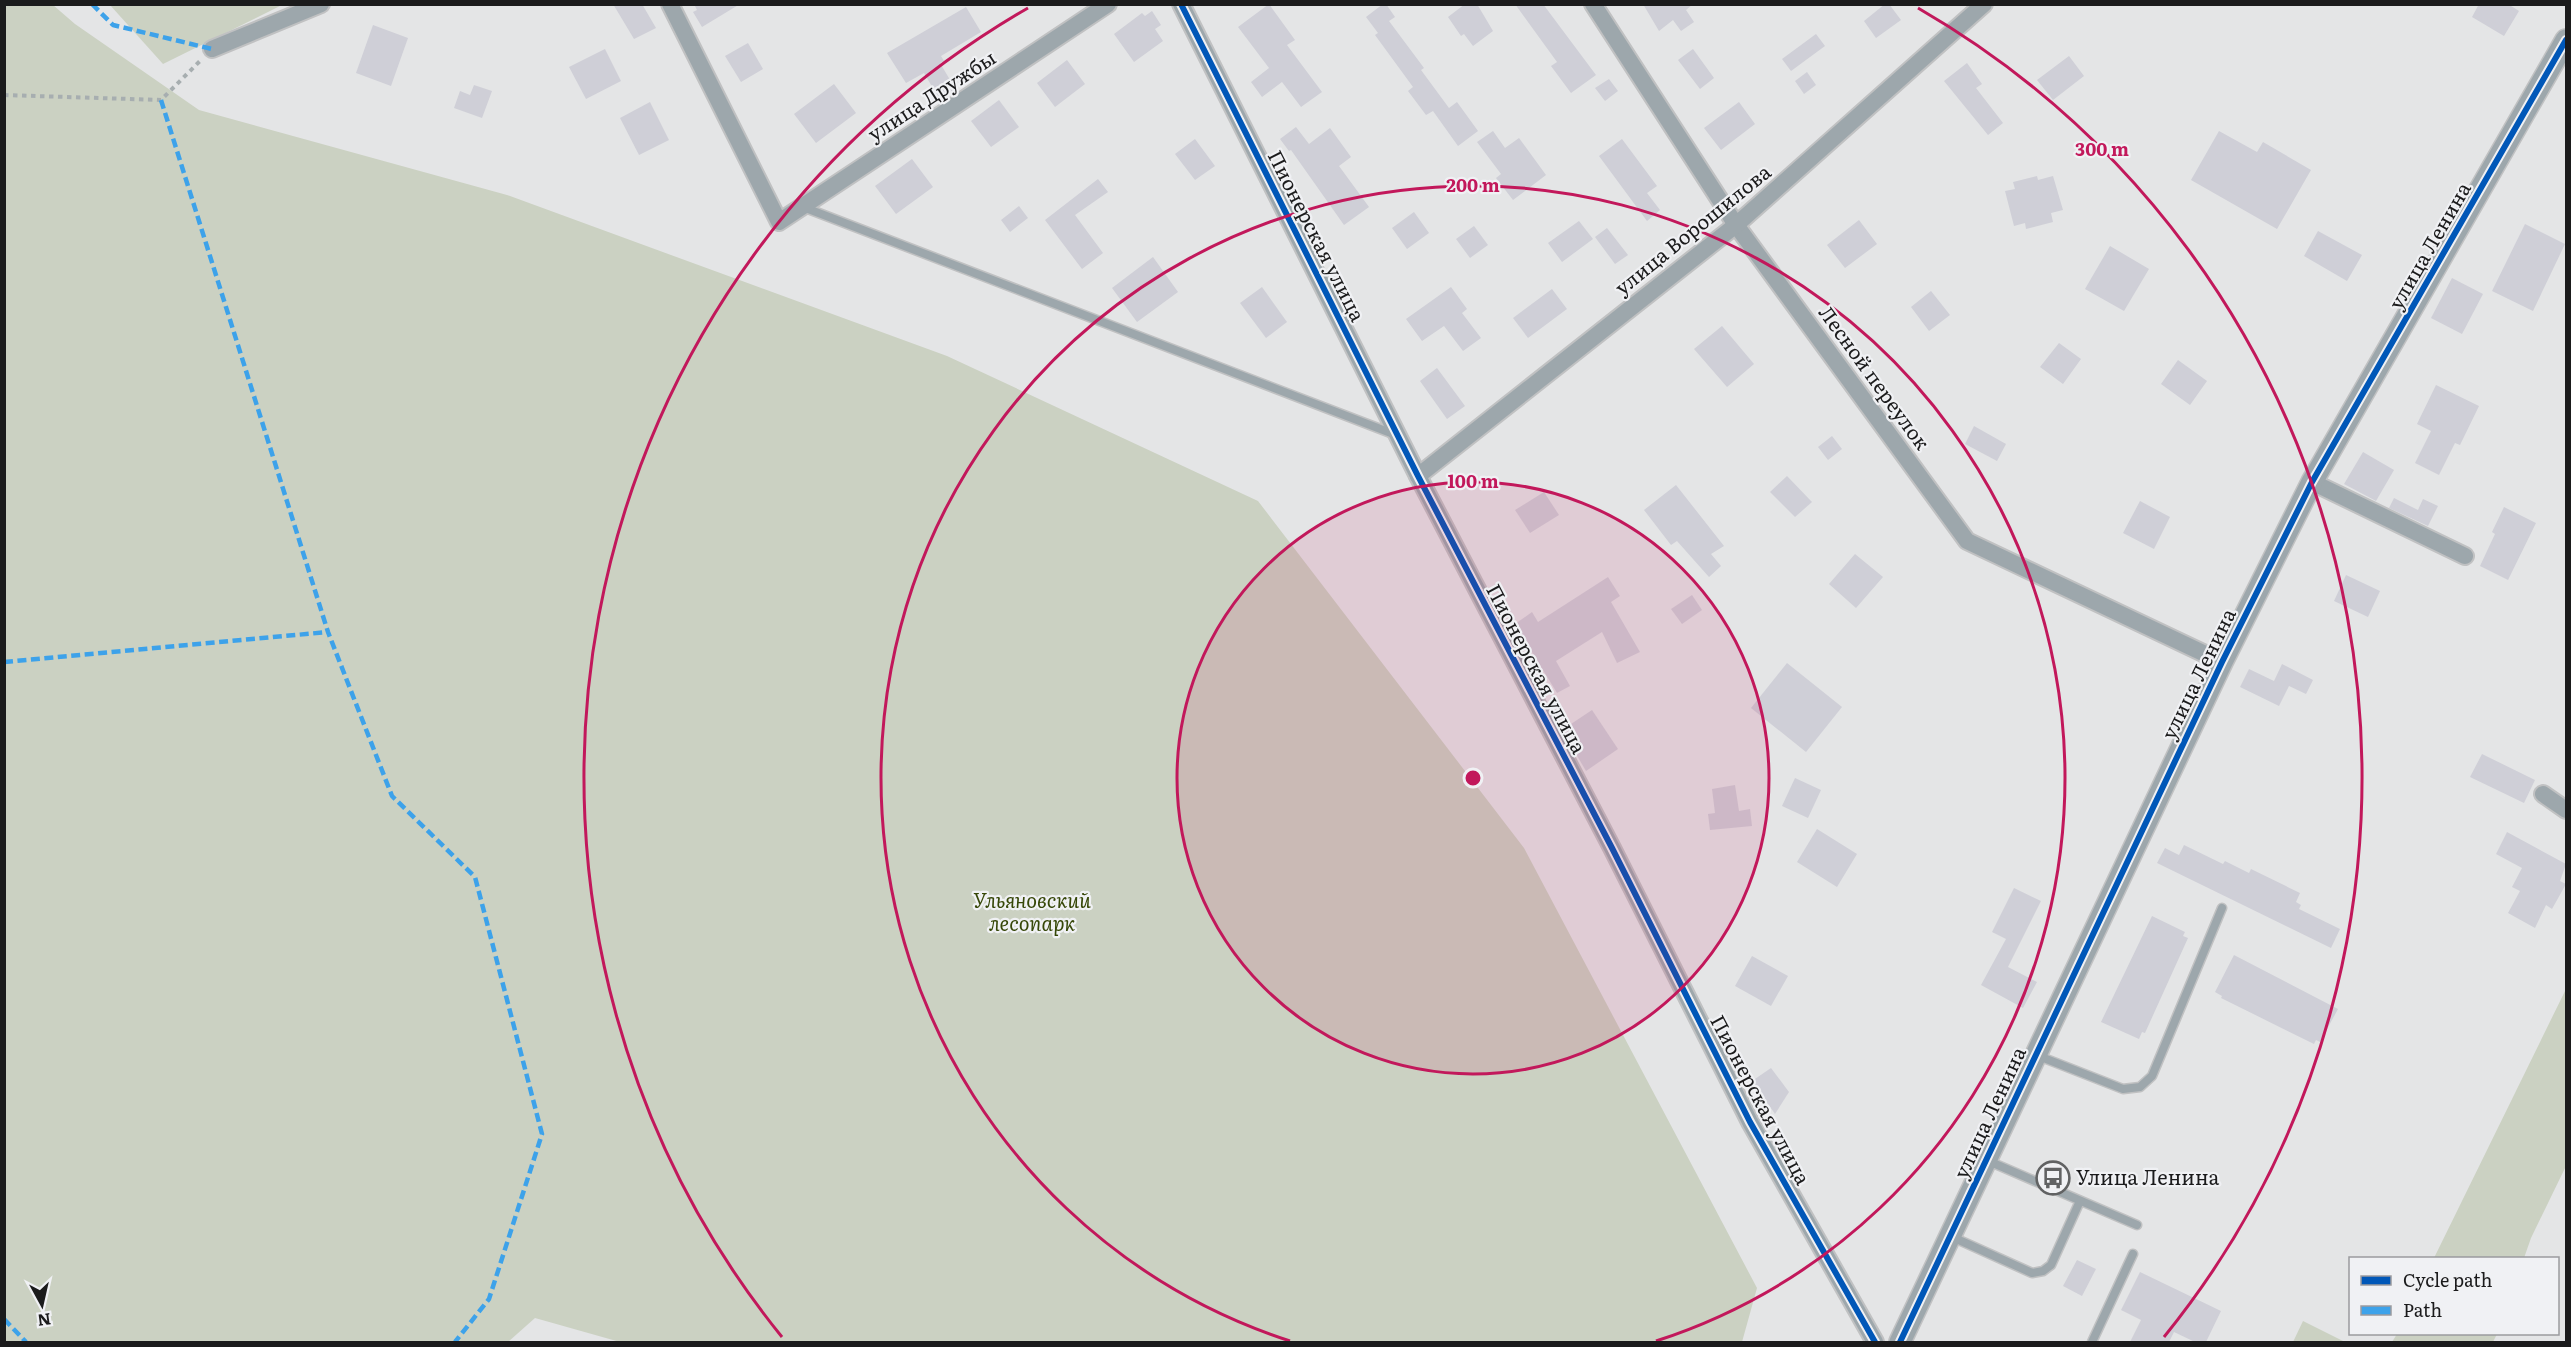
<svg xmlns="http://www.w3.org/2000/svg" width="2571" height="1347" viewBox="0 0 2571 1347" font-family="Literata,serif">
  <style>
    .green { fill: #cbd1c2 }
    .building { fill: #cfcfd7 }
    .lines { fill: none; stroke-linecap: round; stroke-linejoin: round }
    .service-casing { stroke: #c0c1c2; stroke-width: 11 }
    .minor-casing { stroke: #c0c1c2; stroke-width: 20 }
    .tertiary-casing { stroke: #c0c1c2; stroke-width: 24 }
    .path { stroke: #a7aeb0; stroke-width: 4; stroke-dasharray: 4.5 4.5; stroke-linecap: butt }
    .service { stroke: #9da7ac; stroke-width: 8 }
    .minor { stroke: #9da7ac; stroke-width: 16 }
    .tertiary { stroke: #9da7ac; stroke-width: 21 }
    .quiet { stroke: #3da2ea; stroke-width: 4.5; stroke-dasharray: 9 4.5; stroke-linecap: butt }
    .cycleway-casing { stroke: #f0f1f4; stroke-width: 10 }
    .cycleway { stroke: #0057b8; stroke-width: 6 }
    .ring { fill: none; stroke: #c2185b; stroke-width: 3 }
    .labels { text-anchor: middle; stroke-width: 4.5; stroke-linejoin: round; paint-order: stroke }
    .street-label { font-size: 20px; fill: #1b1b1c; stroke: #f0f1f4 }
    .park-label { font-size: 20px; font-style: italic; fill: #364708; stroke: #f0f1f4 }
    .poi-label { font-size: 20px; fill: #1b1b1c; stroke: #f0f1f4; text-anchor: start }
    .centre { fill: #c2185b; stroke: #f0f1f4; stroke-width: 3 }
    .ring-label { font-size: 18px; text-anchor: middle; font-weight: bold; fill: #c2185b; stroke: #f0f1f4; stroke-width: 4.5; stroke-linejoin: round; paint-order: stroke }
  </style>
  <rect width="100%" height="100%" fill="#e4e5e6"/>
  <g class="green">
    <polygon points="5,4 53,5 75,24 199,110 507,195 947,356 1258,501 1524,848 1757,1288 1742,1342 620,1342 535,1318 508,1342 5,1342"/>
    <polygon points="110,5 282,5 163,64"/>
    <polygon points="2566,989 2566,1166 2531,1238 2524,1258 2434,1258"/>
    <polygon points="2303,1321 2345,1342 2293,1342"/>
    <polygon points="2397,1334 2497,1334 2493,1342 2392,1342"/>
  </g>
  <g class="building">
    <polygon points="613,4 642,4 656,28 634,39"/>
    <polygon points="694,4 740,4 702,27 693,12 697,10"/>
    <polygon points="1269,4 1295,40 1287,45 1322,92 1301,107 1282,82 1262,97 1251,82 1269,68 1238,27"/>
    <polygon points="1383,4 1386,4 1395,17 1389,21 1424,68 1421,70 1449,108 1457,102 1478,131 1458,146 1433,111 1426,115 1408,91 1413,87 1375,35 1378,33 1366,17"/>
    <polygon points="1465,4 1477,4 1493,31 1473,46 1464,34 1461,36 1448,17"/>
    <polygon points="1515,4 1543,4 1596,75 1571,93 1551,66 1557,62"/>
    <polygon points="1643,4 1693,4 1686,10 1694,22 1681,31 1673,20 1659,31"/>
    <polygon points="1885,4 1889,4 1901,20 1876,38 1864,21"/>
    <polygon points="2479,4 2508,4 2519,11 2504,36 2472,17"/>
    <polygon points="966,7 981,32 941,56 944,61 940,63 956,90 940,100 924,73 906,83 887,53"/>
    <polygon points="1152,11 1161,25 1155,29 1163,41 1134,62 1114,34 1142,13 1145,16"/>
    <polygon points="373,25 408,38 391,86 356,73"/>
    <polygon points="1816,34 1825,46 1791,71 1782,59"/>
    <polygon points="748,43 763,69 741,82 725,56"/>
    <polygon points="605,49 621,81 586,99 569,67"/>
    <polygon points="1693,49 1714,78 1700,89 1678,60"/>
    <polygon points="2069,56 2084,76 2053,100 2037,80"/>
    <polygon points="1067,60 1085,84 1055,107 1037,83"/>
    <polygon points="1967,63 1982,84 1976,88 2003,123 1988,135 1944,81"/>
    <polygon points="1807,72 1816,85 1804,94 1795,81"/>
    <polygon points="1609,79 1618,91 1605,101 1595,88"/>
    <polygon points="834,84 856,113 816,143 794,114"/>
    <polygon points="474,85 492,91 482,118 454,108 460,91 470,95"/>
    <polygon points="999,100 1019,127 991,147 971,121"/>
    <polygon points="650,102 669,140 639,155 620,118"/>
    <polygon points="1739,102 1755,124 1721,150 1704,128"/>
    <polygon points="1296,127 1309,144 1330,128 1351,157 1339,166 1369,207 1344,225 1291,150 1289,151 1280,139"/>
    <polygon points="1493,131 1505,148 1519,138 1546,175 1513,200 1496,178 1501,174 1477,142"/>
    <polygon points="2219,131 2257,152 2263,142 2311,170 2277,229 2191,180"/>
    <polygon points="1195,139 1215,166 1195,180 1175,154"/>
    <polygon points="1622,139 1657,186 1647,193 1660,210 1647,221 1599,156"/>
    <polygon points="912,159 933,187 896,214 875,186"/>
    <polygon points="2037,176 2038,180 2053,176 2063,210 2051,213 2053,222 2026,229 2025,223 2014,226 2005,191 2015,189 2013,182"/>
    <polygon points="1098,179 1108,192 1075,215 1103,253 1082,269 1045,220"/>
    <polygon points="1019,206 1028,218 1010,232 1001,220"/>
    <polygon points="1414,212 1429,233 1407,249 1392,228"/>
    <polygon points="1859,220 1877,244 1845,268 1827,245"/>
    <polygon points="1579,221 1593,239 1562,262 1548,243"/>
    <polygon points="2525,224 2565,244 2533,311 2492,291"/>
    <polygon points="1474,226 1488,245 1470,258 1456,239"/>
    <polygon points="1607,228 1628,255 1615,264 1595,237"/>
    <polygon points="2318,231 2362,255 2347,281 2304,256"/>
    <polygon points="2110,246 2149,269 2124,311 2085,289"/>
    <polygon points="1153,257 1178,292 1137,322 1112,288"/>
    <polygon points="2452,278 2483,294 2462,334 2431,318"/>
    <polygon points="1262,287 1287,322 1266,338 1240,303"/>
    <polygon points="1451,287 1467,309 1462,313 1481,338 1463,351 1444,326 1422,341 1406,319"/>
    <polygon points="1552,289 1567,309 1528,338 1513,318"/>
    <polygon points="1931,291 1950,315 1929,331 1911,307"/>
    <polygon points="1722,326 1754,364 1727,387 1694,349"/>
    <polygon points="2059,343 2081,359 2063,384 2040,367"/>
    <polygon points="2178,360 2207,381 2190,405 2161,384"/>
    <polygon points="1437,368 1465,406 1447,419 1420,381"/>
    <polygon points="2436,385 2479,406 2460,445 2455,443 2439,475 2415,463 2431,431 2417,424"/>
    <polygon points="1974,426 2006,444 1997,461 1965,444"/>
    <polygon points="1832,436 1842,449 1828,460 1818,447"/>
    <polygon points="2363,452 2394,470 2376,501 2344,484"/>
    <polygon points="1787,476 1812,502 1795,517 1770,492"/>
    <polygon points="1676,485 1724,546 1711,554 1721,566 1709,577 1677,541 1671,545 1644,510"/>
    <polygon points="1544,492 1559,515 1530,533 1515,510"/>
    <polygon points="2394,498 2418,510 2423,499 2438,506 2428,526 2389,508"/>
    <polygon points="2140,501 2170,517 2154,549 2123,533"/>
    <polygon points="2504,507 2536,523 2508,580 2480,566 2495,534 2492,532"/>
    <polygon points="1855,554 1883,577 1856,608 1829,584"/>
    <polygon points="2346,575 2380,591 2368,617 2334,601"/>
    <polygon points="1608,577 1620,596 1611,602 1640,652 1617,663 1602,632 1556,661 1570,686 1557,693 1515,624 1532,612 1538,622"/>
    <polygon points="1692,595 1702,610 1682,624 1671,609"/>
    <polygon points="1787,663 1842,707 1806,752 1751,708"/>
    <polygon points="2282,664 2313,680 2306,694 2289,686 2279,706 2240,687 2249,669 2274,681"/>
    <polygon points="1592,710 1618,749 1586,771 1562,730"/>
    <polygon points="2482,754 2535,780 2524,803 2470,777"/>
    <polygon points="1795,778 1821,790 1808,818 1782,806"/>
    <polygon points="1735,785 1739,811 1750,809 1752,826 1710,830 1708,814 1715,813 1712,789"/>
    <polygon points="1817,829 1857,854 1837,887 1797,862"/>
    <polygon points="2507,832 2566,864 2560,881 2566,884 2552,909 2546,905 2535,928 2508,913 2520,891 2512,887 2522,868 2496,854"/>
    <polygon points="2184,845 2223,864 2225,861 2249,873 2251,869 2300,893 2296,902 2301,905 2299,909 2340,929 2331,948 2157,863 2165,848 2179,855"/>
    <polygon points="2014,888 2041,901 2008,967 2037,982 2023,1008 1981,985 2006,939 1992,932"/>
    <polygon points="2152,916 2185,932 2183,936 2188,938 2145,1033 2142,1032 2139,1039 2101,1022"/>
    <polygon points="2234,955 2338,1009 2320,1042 2316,1040 2314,1044 2221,998 2222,996 2215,992"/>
    <polygon points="1752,956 1788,976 1771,1006 1735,986"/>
    <polygon points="1771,1068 1789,1092 1775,1114 1752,1081"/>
    <polygon points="2077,1260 2096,1269 2082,1296 2063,1286"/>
    <polygon points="2140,1272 2221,1311 2206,1342 2195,1342 2174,1332 2169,1342 2130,1342 2141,1320 2121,1310"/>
  </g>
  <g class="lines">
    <defs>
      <g id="service">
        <polyline points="803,207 1396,435"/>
        <polyline points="2036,1055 2123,1089 2140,1087 2152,1076 2222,908"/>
        <polyline points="1986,1160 2137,1225"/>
        <polyline points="1950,1236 2032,1273 2043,1271 2051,1265 2080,1201"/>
        <polyline points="2092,1342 2133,1254"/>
      </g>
      <g id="minor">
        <polyline points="670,4 779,222 1108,4"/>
        <polyline points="1181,4 1418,476 1612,848 1750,1122 1875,1342"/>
        <polyline points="1593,4 1736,225 1967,541 2222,662"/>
        <polyline points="212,49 321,4"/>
        <polyline points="1418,476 1736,225 1984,4"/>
        <polyline points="2312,482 2465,556"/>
        <polyline points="2543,794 2566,810"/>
      </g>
      <polyline id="tertiary" points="1900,1342 2222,662 2312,482 2566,40"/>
    </defs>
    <use href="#service" class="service-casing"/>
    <use href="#minor" class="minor-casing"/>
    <use href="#tertiary" class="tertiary-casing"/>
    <polyline class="path" points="4,95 161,100 201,60"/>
    <use href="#service" class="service"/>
    <use href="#minor" class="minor"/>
    <use href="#tertiary" class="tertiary"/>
    <g class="quiet">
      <polyline points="92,4 113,25 212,49"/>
      <polyline points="161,100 328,632 392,796 475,877 542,1134 489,1299 455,1342"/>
      <polyline points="4,662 328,632"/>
      <polyline points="4,1319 26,1342"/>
    </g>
    <defs>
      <g id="cycleway">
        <polyline points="1181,4 1418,476 1612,848 1750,1122 1875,1342"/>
        <polyline points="1900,1342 2222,662 2312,482 2566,40"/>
      </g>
    </defs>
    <use href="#cycleway" class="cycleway-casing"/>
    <use href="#cycleway" class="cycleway"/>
  </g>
  <circle cx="1473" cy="778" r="296" fill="#c2185b" fill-opacity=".12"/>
  <g class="ring">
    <circle cx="1473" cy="778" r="296"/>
    <path d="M1290 1341A592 592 0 1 1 1656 1341"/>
    <path d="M782 1337A889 889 0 0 1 1028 8M1918 8A889 889 0 0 1 2164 1337"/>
  </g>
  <defs>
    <symbol id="bus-ring" viewBox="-11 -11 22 22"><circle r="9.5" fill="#f0f1f4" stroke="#616263" stroke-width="1.5"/><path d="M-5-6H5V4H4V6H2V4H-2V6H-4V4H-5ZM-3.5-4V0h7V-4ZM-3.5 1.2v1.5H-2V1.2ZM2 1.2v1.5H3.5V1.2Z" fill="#616263"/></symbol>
  </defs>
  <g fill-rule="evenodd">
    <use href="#bus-ring" x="2034" y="1159" width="38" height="38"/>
  </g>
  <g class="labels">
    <g class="street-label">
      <text transform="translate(932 96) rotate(-33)" y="7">улица Дружбы</text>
      <text transform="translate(1693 230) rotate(-39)" y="7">улица Ворошилова</text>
      <text transform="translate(1316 236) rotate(63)" y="7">Пионерская улица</text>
      <text transform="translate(2430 246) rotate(-60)" y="7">улица Ленина</text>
      <text transform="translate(1874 378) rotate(54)" y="7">Лесной переулок</text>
      <text transform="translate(1536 669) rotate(62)" y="7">Пионерская улица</text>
      <text transform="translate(2199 674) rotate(-64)" y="7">улица Ленина</text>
      <text transform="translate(1760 1100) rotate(62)" y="7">Пионерская улица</text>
      <text transform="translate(1990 1113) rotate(-65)" y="7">улица Ленина</text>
    </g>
    <g class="park-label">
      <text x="1032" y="908">Ульяновский<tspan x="1032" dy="23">лесопарк</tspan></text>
    </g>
    <g class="poi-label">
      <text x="2076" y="1185">Улица Ленина</text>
    </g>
  </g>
  <circle cx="1473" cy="778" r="9" class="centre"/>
  <g class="ring-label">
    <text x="2102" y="156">300 m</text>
    <text x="1473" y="192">200 m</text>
    <text x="1473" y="488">100 m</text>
  </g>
  <rect width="2571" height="1347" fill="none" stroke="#1b1b1c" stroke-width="12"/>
  <rect x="2349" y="1257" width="210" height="78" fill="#f0f1f4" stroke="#9b9b9e" stroke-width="1.5"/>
  <rect x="2361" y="1276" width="30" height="9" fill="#0057b8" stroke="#9b9b9e" stroke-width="1.5"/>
  <text x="2403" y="1287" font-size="18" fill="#1b1b1c">Cycle path</text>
  <rect x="2361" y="1306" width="30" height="9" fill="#3da2ea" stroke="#9b9b9e" stroke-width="1.5"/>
  <text x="2403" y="1317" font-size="18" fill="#1b1b1c">Path</text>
  <g transform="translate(42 1305) rotate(172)" stroke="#f0f1f4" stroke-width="4.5" paint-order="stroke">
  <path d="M0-4.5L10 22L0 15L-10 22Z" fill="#1b1b1c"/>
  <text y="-9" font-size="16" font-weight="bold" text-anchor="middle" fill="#1b1b1c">N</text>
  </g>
</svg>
